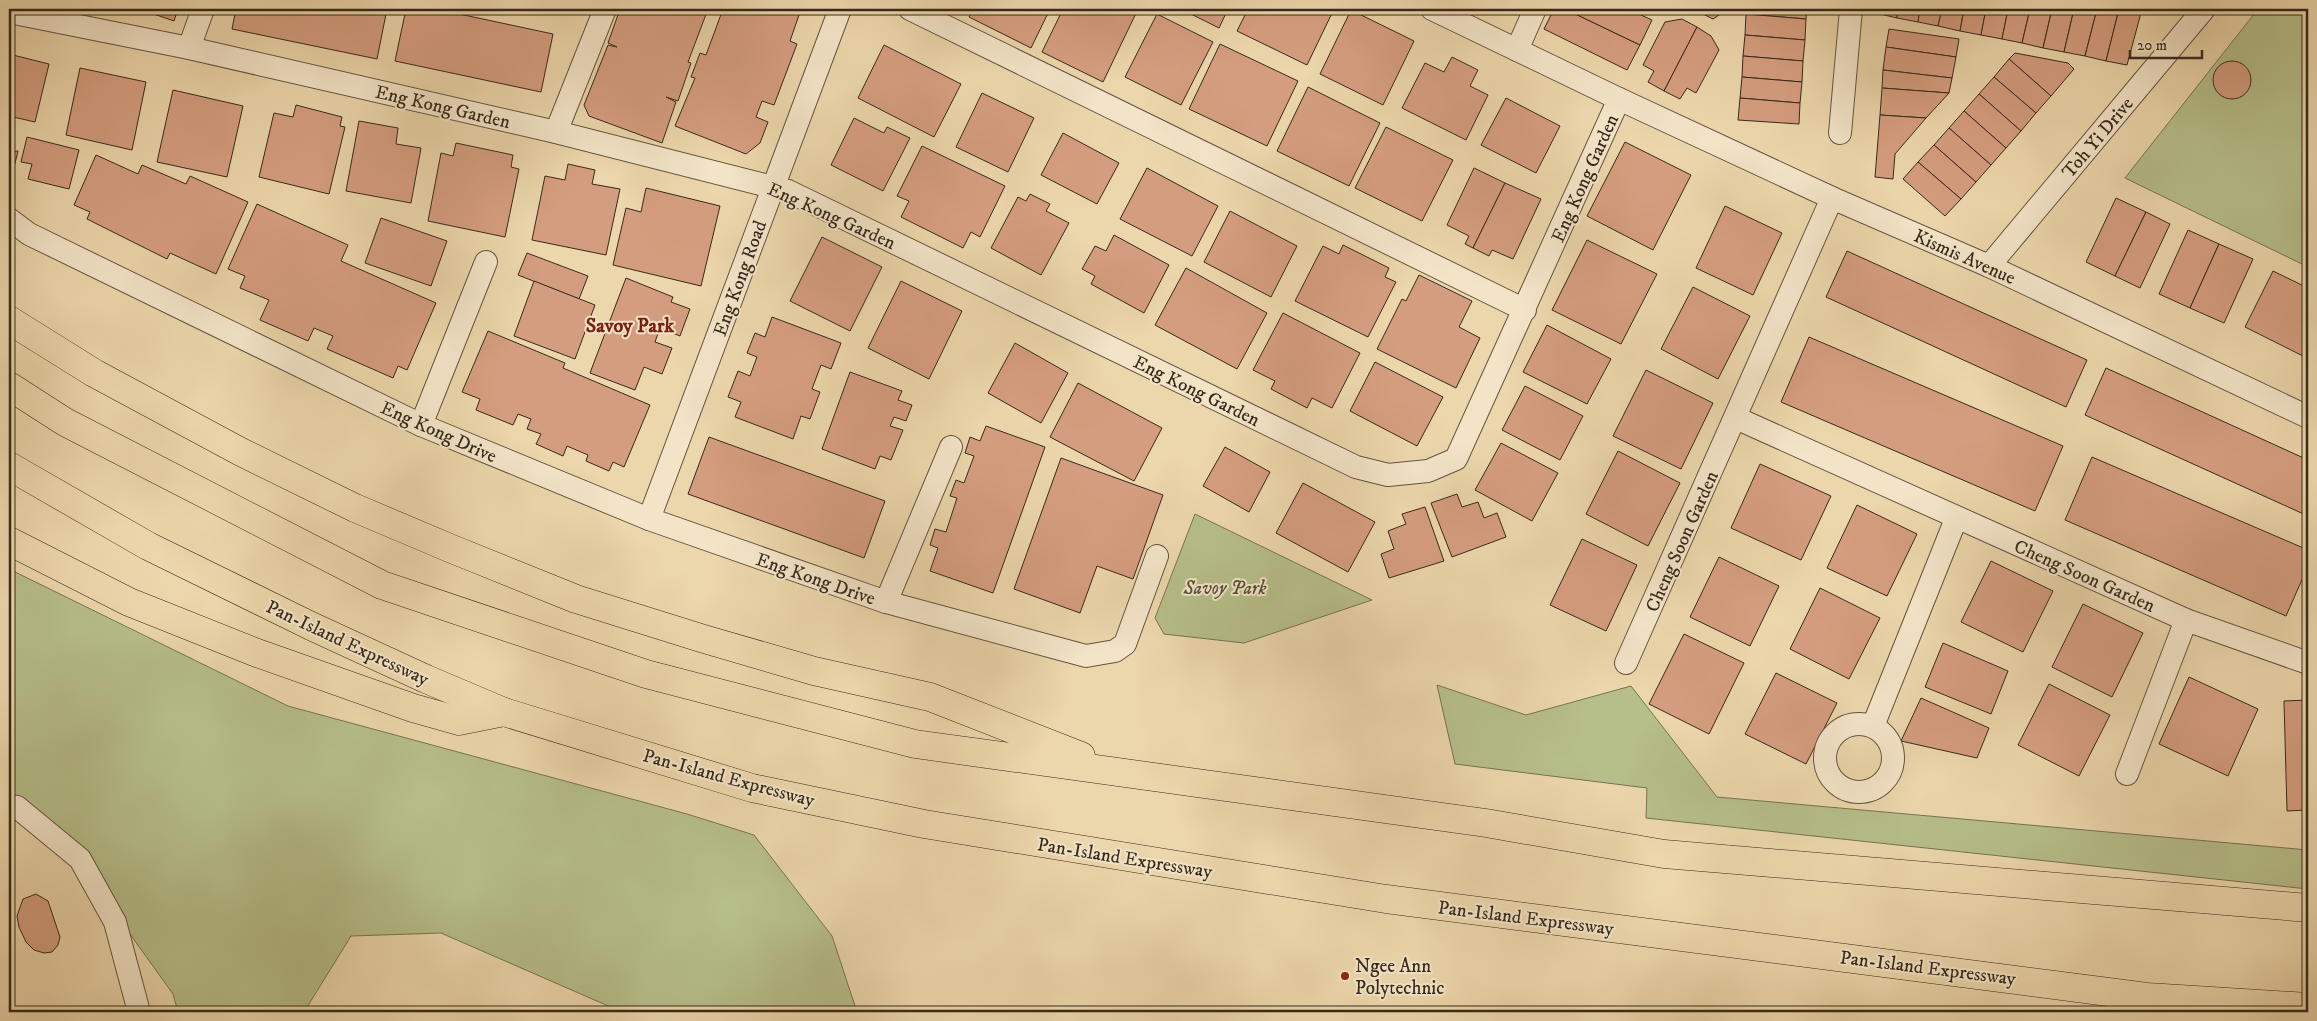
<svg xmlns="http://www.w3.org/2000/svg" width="2317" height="1021" viewBox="0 0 2317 1021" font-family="'IM FELL DW Pica',serif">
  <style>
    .green { fill: #b6be8a; stroke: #767452 }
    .building { fill: #d59d7f; stroke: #362a1b }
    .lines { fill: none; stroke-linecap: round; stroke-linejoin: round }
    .minor-casing { stroke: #64553f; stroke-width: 24 }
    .motorway-casing { stroke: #362a1b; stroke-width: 29 }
    .minor { stroke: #f3e4c8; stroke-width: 22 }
    .motorway { stroke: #ecd6ab; stroke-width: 28 }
    .poi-dot { fill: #8f2418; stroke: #f3e4c8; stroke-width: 2 }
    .labels { text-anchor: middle; stroke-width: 4; stroke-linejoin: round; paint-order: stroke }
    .street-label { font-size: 19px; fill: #362a1b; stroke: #f3e4c8 }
    .park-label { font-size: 19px; font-style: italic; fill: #564f37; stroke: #f3e4c8 }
    .poi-label { font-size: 19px; fill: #362a1b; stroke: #f3e4c8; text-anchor: start }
    .neighbourhood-label { font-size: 20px; font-weight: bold; fill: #7a1f14; stroke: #f3e4c8 }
  </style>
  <rect width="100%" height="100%" fill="#ecd6ab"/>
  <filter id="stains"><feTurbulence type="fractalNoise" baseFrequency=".004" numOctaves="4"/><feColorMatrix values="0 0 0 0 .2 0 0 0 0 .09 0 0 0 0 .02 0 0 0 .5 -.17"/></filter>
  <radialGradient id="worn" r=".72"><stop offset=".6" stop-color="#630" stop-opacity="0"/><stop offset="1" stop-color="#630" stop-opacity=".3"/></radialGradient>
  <g class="green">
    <polygon points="2258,9 2308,9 2308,267 2125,178"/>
    <polygon points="1195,514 1372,600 1244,643 1164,634 1155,618"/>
    <polygon points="9,569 288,706 687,814 754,835 832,936 857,1012 622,1012 441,933 351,936 304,1012 178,1012 173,994 46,817 9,813"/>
    <polygon points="1437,685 1526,715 1631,686 1717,797 2308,850 2308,889 1646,818 1647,788 1455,764"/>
  </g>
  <g class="building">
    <polygon points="139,9 178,9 174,21"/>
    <polygon points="236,9 387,9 377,59 232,29"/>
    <polygon points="406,9 436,9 553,34 541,92 395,61"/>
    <polygon points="620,9 708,9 688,62 691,63 678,101 666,97 676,102 662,143 589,116 584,105 608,45 617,47 608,43"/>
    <polygon points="723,9 792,9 790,12 799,15 790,41 797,44 774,105 762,101 756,117 768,122 760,143 746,154 675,126 695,78 691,77 700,53 706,55"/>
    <polygon points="973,9 1050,9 1031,48 969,17"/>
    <polygon points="1063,9 1138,9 1103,82 1042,52"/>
    <polygon points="1181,9 1228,9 1219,28"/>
    <polygon points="1248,9 1334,9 1307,65 1237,31"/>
    <polygon points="1554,9 1565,9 1640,45 1627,70 1544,29"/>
    <polygon points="1565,9 1628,9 1652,20 1640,45"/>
    <polygon points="1693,9 1728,9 1713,19"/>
    <polygon points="1747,9 1807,9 1806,19 1746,14"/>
    <polygon points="1876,9 1898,9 1897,18 1876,13"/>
    <polygon points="1898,9 1920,9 1918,22 1897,18"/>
    <polygon points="1920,9 1942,9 1938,26 1918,22"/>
    <polygon points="1942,9 1964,9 1960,31 1938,26"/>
    <polygon points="1964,9 1986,9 1981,35 1960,31"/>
    <polygon points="1986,9 2008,9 2002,39 1981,35"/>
    <polygon points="2008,9 2030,9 2022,43 2002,39"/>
    <polygon points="2030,9 2052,9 2043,48 2022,43"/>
    <polygon points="2052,9 2074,9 2064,52 2043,48"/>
    <polygon points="2074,9 2097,9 2085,56 2064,52"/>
    <polygon points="2097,9 2119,9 2106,61 2085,56"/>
    <polygon points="2119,9 2142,9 2127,65 2106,61"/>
    <polygon points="1351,10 1414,41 1383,105 1320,74"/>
    <polygon points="1157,14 1213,42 1181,105 1125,77"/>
    <polygon points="1746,14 1806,19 1805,40 1745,35"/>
    <polygon points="1682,19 1697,27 1664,91 1648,82 1654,71 1643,65 1665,22"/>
    <polygon points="1697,27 1711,36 1719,50 1696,93 1687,88 1680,99 1664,91"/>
    <polygon points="1889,29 1959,39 1956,57 1886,47"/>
    <polygon points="1745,35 1805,40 1803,61 1743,56"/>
    <polygon points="1220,44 1298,81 1267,146 1189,109"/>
    <polygon points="884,45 961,84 934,137 858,98"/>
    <polygon points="1886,47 1956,57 1952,78 1883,70"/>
    <polygon points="2015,53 2068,63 2074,69 2051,96 2009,59"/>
    <polygon points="9,54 49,64 35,122 9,116"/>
    <polygon points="1743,56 1803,61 1802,82 1742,77"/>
    <polygon points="1452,57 1478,70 1470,86 1488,95 1466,140 1402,108 1425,63 1444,72"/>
    <polygon points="2009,59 2051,96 2036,113 1994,77"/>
    <circle cx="2232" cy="80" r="19"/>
    <polygon points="80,68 146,82 132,150 66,135"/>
    <polygon points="1883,70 1952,78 1949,93 1882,88"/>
    <polygon points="1742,77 1802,82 1800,103 1740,98"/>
    <polygon points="1994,77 2036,113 2021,131 1979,94"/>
    <polygon points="1308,87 1380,123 1349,186 1277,151"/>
    <polygon points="1882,88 1949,93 1926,118 1880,115"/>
    <polygon points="173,90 243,106 227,177 157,162"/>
    <polygon points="982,93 1034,118 1008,172 956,147"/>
    <polygon points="1979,94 2021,131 2006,148 1964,111"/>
    <polygon points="1506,98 1560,126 1536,173 1481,145"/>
    <polygon points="1740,98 1800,103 1799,124 1738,120"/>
    <polygon points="296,105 342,117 340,126 345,127 329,194 259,177 274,113 293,117"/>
    <polygon points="1964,111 2006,148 1991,165 1949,128"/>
    <polygon points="1880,115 1926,118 1895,154 1893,179 1875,177"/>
    <polygon points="854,118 884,133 887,127 910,138 883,191 831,165"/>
    <polygon points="359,121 398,128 396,144 421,148 411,203 346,191"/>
    <polygon points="1386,127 1453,160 1422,221 1355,188"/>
    <polygon points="1949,128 1991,165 1976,182 1934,145"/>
    <polygon points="1063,133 1119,163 1097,204 1041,175"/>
    <polygon points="27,137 79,150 69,189 28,179 32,164 21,162"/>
    <polygon points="1625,142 1691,175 1653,250 1587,216"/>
    <polygon points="456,143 513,155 511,167 519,169 505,237 428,221 441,153 453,156"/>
    <polygon points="1934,145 1976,182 1961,199 1918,162"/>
    <polygon points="922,146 1005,186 980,237 971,232 963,248 901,217 909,201 897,196"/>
    <polygon points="18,151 9,188 9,152"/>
    <polygon points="96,155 138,174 142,165 186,184 190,176 248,202 216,274 170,253 167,259 87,219 90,212 74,205"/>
    <polygon points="1918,162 1961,199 1945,216 1903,179"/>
    <polygon points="568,164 595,170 592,184 620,189 606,255 532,240 545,176 565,180"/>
    <polygon points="1147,168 1218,206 1192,256 1120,219"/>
    <polygon points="1474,168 1505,183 1473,248 1465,244 1469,236 1447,225"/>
    <polygon points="1505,183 1541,199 1513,259 1492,250 1489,256 1473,248"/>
    <polygon points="646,188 720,206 701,286 613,265 626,208 641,212"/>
    <polygon points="1030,194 1050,204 1046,211 1069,223 1041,275 991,248 1018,197 1026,201"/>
    <polygon points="2116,198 2146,212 2115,276 2086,262"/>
    <polygon points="257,204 348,245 341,261 436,303 407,370 398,366 393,378 327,349 333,336 314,328 308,341 260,320 269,300 240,288 245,276 228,269"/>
    <polygon points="1725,206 1782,233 1753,295 1696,268"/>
    <polygon points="1230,211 1297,246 1271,297 1204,262"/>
    <polygon points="2146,212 2170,224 2140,288 2115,276"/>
    <polygon points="381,218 447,241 431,286 365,263"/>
    <polygon points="2188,230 2219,244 2190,308 2159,294"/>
    <polygon points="1114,235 1169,265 1144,313 1091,284 1095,276 1082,269 1095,246 1106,251"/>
    <polygon points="822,237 882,267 850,331 790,301"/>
    <polygon points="1587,240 1657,274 1621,344 1552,310"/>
    <polygon points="2219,244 2253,259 2224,323 2190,308"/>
    <polygon points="1343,245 1389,268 1385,277 1396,282 1368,337 1295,301 1323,246 1339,254"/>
    <polygon points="1847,251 2087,360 2066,407 1826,297"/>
    <polygon points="527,253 588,276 579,299 518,275"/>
    <polygon points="1186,268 1267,313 1237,369 1155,325"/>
    <polygon points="2273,271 2308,288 2307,358 2245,327"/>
    <polygon points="1419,275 1472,301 1459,327 1480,338 1456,388 1377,349 1402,299 1406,301"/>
    <polygon points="626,278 673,297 671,302 690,309 680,336 660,328 655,342 672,348 662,374 644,367 635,390 590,373"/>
    <polygon points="534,281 595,305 575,359 514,336"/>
    <polygon points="901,281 962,311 929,379 868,348"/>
    <polygon points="1693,287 1750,316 1718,379 1661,349"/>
    <polygon points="1283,313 1360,353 1332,408 1312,398 1307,408 1271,389 1275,381 1253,370"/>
    <polygon points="772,317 841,343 831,369 821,365 812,389 820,392 810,419 801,416 793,439 735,417 741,402 728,397 738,371 750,376 757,357 747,353 755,333 765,337"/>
    <polygon points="1547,325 1611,359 1587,404 1523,372"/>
    <polygon points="488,331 565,363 563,368 650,405 624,467 613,462 609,471 586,461 588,455 567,446 563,456 536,444 541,434 527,429 531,419 518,414 513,425 476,410 480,399 462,392"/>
    <polygon points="1809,337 2063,446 2035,511 1781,402"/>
    <polygon points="1015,343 1068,373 1041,423 988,393"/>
    <polygon points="1375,362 1443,397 1417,446 1350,411"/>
    <polygon points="2106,368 2308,460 2308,516 2085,415"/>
    <polygon points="1646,370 1713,403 1681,469 1613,436"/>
    <polygon points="850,372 902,391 898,400 912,405 906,421 894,417 890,426 903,430 891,460 880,456 875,469 822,449"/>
    <polygon points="1078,383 1162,428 1134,481 1050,437"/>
    <polygon points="1525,386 1583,416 1560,460 1502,430"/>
    <polygon points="986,426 1045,447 993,593 930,571 938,548 930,545 935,529 946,532 957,498 950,496 956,480 964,483 974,456 965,453 970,437 980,441"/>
    <polygon points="709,437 885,501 864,558 688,494"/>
    <polygon points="1501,443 1558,473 1532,521 1475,490"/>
    <polygon points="1225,447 1270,472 1249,512 1203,486"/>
    <polygon points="1618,451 1680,483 1648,546 1586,514"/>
    <polygon points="2092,457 2308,550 2308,566 2286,616 2065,520"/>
    <polygon points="1061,458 1163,495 1133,579 1097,566 1080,613 1014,589"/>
    <polygon points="1760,464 1831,496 1801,560 1731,528"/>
    <polygon points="1303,483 1375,522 1348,572 1276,533"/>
    <polygon points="1457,494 1462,507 1478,502 1484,518 1497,513 1506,537 1452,557 1431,503"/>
    <polygon points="1857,505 1917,534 1887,596 1827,568"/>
    <polygon points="1425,507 1444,561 1389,578 1381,554 1394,549 1388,531 1406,524 1402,514"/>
    <polygon points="1582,539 1637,565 1606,631 1550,605"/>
    <polygon points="1719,557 1779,586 1750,646 1690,617"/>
    <polygon points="1991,561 2053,591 2023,652 1961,622"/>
    <polygon points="1820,588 1880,618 1849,679 1790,649"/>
    <polygon points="2083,604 2143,633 2112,697 2052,667"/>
    <polygon points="1684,634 1744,663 1709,734 1649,704"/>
    <polygon points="1943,643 2008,671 1991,714 1925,687"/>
    <polygon points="1776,673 1837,703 1806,764 1745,734"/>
    <polygon points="2189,677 2258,709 2228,776 2159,744"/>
    <polygon points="2049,684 2110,715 2079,776 2018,745"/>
    <polygon points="1921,698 1989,728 1977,758 1901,741"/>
    <polygon points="2308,700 2308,810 2287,811 2284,701"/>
    <polygon points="36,894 48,901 60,937 58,945 52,952 44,953 34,950 26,942 19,927 17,916 23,899"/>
  </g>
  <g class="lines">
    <defs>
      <g id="minor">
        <polyline points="910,9 1525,310"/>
        <polyline points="1432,9 1619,99 1832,198 1989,266 2308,417"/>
        <polyline points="9,12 189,48 556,132 788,191 1356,467 1388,475 1428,471 1456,459 1619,99"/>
        <polyline points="189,48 203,9"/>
        <polyline points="1517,50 1535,9"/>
        <polyline points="556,132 605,9"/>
        <polyline points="1840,133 1851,9"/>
        <polyline points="9,219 29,234 421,425 649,519 886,602 1086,656 1115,651 1125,644 1157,556"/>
        <polyline points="1989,266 2204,9"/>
        <polyline points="1736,418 2186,620 2308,663"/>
        <polyline points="421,425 486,262"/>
        <polyline points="649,519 840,9"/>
        <polyline points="886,602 951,447"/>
        <polyline points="1626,663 1832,198"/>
        <circle cx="1859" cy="758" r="34"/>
        <polyline points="1873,726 1956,519"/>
        <polyline points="2127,774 2186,620"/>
        <polyline points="9,806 17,807 80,859 115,922 139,1012"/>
      </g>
      <g id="motorway">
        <polyline points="9,320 94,373 241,452 355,508 452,549 576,599 704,639 814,671 930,697 1081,756"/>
        <polyline points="9,386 65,422 382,585 646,674 915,744 1486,823 1664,854 2308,908"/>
        <polyline points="9,466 148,546 311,626 426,679 504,712 752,788 924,824 1386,899 2147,997 2308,1007"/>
        <polyline points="9,541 129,602 257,653 413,708 459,721 504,712"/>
      </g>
    </defs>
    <use href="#minor" class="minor-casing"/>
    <use href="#motorway" class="motorway-casing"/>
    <use href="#minor" class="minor"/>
    <use href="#motorway" class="motorway"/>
  </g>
  <circle class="poi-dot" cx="1345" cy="976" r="5"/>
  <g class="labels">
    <g class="street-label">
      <text transform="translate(443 106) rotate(13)" y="7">Eng Kong Garden</text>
      <text transform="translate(2097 137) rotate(-50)" y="7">Toh Yi Drive</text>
      <text transform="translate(1584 178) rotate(-66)" y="7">Eng Kong Garden</text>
      <text transform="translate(832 215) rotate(24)" y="7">Eng Kong Garden</text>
      <text transform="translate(1965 256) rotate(24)" y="7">Kismis Avenue</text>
      <text transform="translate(739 278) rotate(-70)" y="7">Eng Kong Road</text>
      <text transform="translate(1197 390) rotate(26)" y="7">Eng Kong Garden</text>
      <text transform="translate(439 431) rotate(24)" y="7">Eng Kong Drive</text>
      <text transform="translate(1681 541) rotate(-66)" y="7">Cheng Soon Garden</text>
      <text transform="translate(2085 575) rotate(24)" y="7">Cheng Soon Garden</text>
      <text transform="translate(816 578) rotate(19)" y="7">Eng Kong Drive</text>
      <text transform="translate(348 642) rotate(25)" y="7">Pan-Island Expressway</text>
      <text transform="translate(729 777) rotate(15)" y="7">Pan-Island Expressway</text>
      <text transform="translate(1125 857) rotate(9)" y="7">Pan-Island Expressway</text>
      <text transform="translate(1526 917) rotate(7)" y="7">Pan-Island Expressway</text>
      <text transform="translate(1928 967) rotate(7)" y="7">Pan-Island Expressway</text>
    </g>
    <g class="park-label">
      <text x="1225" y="594">Savoy Park</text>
    </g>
    <g class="poi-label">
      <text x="1355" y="972">Ngee Ann<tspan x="1355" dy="22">Polytechnic</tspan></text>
    </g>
    <g class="neighbourhood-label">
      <text x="630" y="332">Savoy Park</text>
    </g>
  </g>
  <rect width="2317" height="1021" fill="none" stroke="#ecd6ab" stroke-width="30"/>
  <rect x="10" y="10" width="2297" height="1001" fill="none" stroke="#362a1b" stroke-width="2.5"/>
  <rect x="15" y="15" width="2287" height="991" fill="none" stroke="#362a1b"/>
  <path d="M2130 50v8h72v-8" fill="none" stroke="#362a1b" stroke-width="2.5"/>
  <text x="2137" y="50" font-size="15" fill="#362a1b" stroke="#f3e4c8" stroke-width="4" paint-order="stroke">20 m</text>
  <rect width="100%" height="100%" filter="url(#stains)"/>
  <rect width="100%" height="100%" fill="url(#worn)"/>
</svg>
